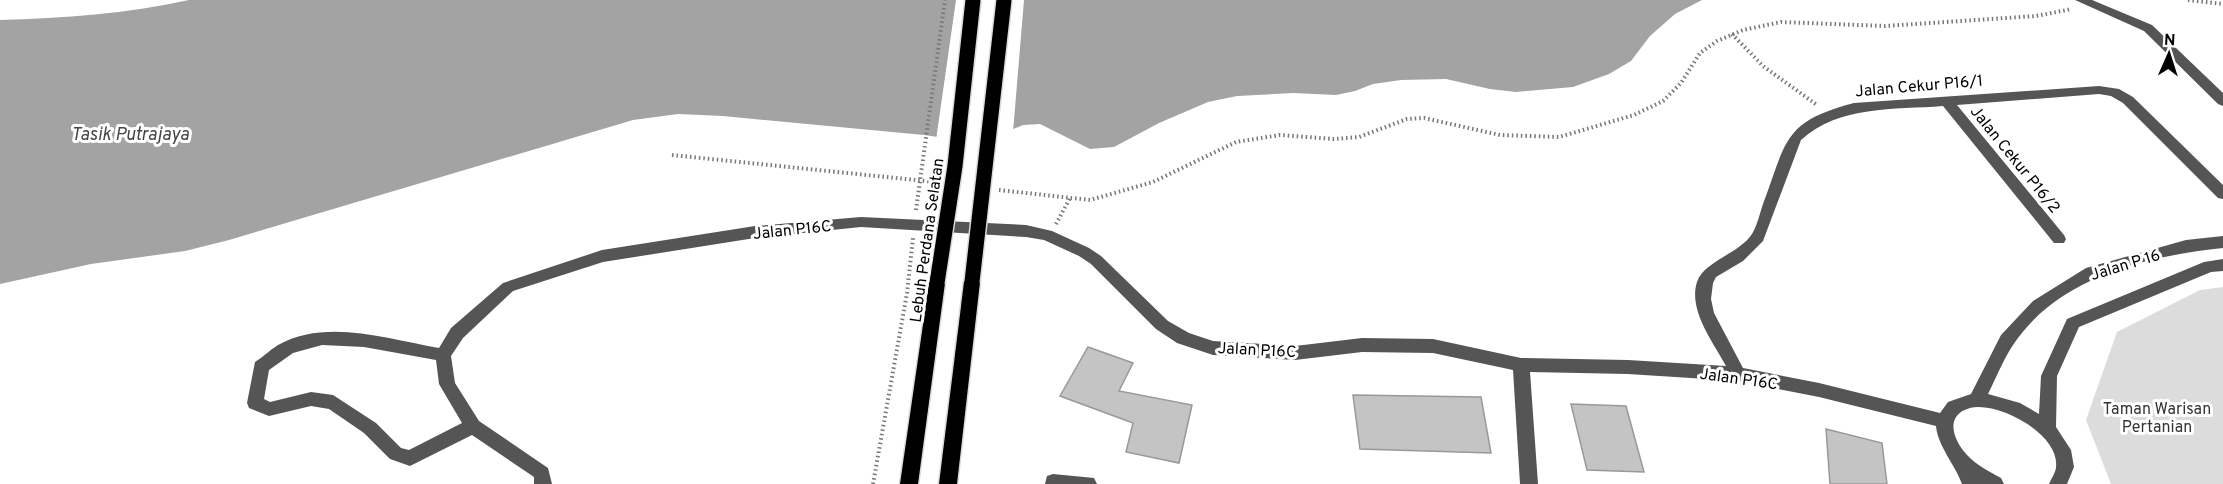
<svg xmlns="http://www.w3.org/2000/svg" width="2223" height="484" viewBox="0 0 2223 484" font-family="Overpass,sans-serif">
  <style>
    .green { fill: #dcdcdc }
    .water { fill: #a3a3a3 }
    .pier { fill: #fff }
    .building { fill: #c4c4c4; stroke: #999; stroke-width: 1.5 }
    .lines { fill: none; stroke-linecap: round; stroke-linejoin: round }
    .major-casing { stroke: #dbdbdb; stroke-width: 3 }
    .path { stroke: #777; stroke-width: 4; stroke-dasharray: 1.5 3; stroke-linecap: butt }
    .minor { fill: #555; fill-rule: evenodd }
    .major { fill: #000; fill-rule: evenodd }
    .major-bridge-casing { stroke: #dbdbdb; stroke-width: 18; stroke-linecap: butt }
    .major-bridge { stroke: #000; stroke-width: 15 }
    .labels { text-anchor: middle; stroke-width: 6; stroke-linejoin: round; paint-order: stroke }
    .street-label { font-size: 16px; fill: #000; stroke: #fff }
    .park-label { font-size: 16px; fill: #333; stroke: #fff }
    .water-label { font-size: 18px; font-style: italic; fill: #444; stroke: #fff }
  </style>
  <rect width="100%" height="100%" fill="#fff"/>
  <polygon class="green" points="2223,287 2223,484 2111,484 2086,420 2117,332 2200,290"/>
  <path class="water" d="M189,0H1702L1675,14L1650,36L1631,61L1609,74L1573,87L1516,92L1490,89L1446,79L1401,80L1373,84L1355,91L1336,95L1293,93L1237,96L1208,102L1159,123L1114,147L1090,149L1040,124L1023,125L980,143L924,135L723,116L678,114L633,120L229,240L185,251L91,264L0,284V20C64,18 126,14 189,0Z"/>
  <polygon class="pier" points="956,0 1024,0 1013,132 981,146 936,140"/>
  <g class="building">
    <polygon points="1088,347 1133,363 1119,391 1192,405 1179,463 1126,452 1133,423 1060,396"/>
    <polygon points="1353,395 1481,397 1491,453 1360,449"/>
    <polygon points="1571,404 1626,406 1644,472 1587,470"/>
    <polygon points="1826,429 1882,443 1887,484 1830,484"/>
  </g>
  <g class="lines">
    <defs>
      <g id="major">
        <polygon points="972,276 977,278 980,282 957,484 939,484 964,282 967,278"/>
        <polygon points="937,277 942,279 945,283 918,484 900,484 929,283 932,279"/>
      </g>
    </defs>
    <use href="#major" class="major-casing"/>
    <g class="path">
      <polyline points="2188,0 2223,4"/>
      <polyline points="1732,34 1763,66 1817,105"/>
      <polyline points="672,155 935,182"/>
      <polyline points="999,190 1090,200 1153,182 1236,142 1280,135 1334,139 1359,137 1407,119 1424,118 1500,135 1559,137 1634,115 1663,101 1681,83 1700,53 1717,41 1743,30 1781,22 1885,26 2036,16 2072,9"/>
      <polyline points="916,210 945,0"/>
      <polyline points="1056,224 1070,198"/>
      <polyline points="873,484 907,293 913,238"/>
    </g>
    <g class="minor">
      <polygon points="2075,0 2092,0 2152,25 2223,93 2223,106 2218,104 2144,31"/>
      <path d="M2099,86L2119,89L2133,97L2223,185V199L2218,198L2123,103L2111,96L2099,94L1957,105L2064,235L2066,239L2064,243H2054L1943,106C1894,110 1839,105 1801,140L1763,241L1743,261L1716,277L1713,283L1711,299L1714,313L1743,368L1819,383L1940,413L1948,402L1971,394L2001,335L2033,301L2086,268L2186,240L2223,236V248C2147,256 2058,277 2013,345C2003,360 1996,378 1988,394L2020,403L2039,414L2041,376L2067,319L2204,262L2223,259V271L2211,272L2079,327L2057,376L2056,427L2071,450L2074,467L2067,484H2049C2051,479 2056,472 2056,467C2060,434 1998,401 1970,408C1944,415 1953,440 1967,455C1976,465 1990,472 2001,478L2004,484H1962C1955,464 1938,447 1936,426L1819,397L1738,381L1628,374L1530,372L1538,484H1520L1513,370L1433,353L1362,352L1295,360L1213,355L1177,343L1156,329L1091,264L1079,256L1044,240L1026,237L861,227L755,238L603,262L513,291L463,338L451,356L455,383L479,421L548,468L552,484H534V477L472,435L410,466L390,459L364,433L329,409L311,406L269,416L249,408L247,403L255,362C263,357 270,350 278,345C326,318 388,339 439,348L451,328L503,283L602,250L755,226L861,217L1026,225L1052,231L1089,248L1101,256L1168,321L1189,333L1213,341L1295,346L1362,338L1433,339L1521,358L1628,360L1726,366C1713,342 1688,310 1697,282C1704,261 1739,254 1752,234C1757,226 1760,213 1763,204C1787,141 1782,122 1854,103ZM322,345L364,347L436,360L439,384L462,423L409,450L401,448L376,423L333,395L311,392L270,402L264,399L269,370L293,353Z"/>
      <polygon points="1053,474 1094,478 1097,484 1045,484 1047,476"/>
    </g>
    <use href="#major" class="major"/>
    <defs>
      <g id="major-bridge">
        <polyline points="972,282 1004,0"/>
        <polyline points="937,283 955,166 973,0"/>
      </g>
    </defs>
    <use href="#major-bridge" class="major-bridge-casing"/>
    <use href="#major-bridge" class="major-bridge"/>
  </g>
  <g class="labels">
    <g class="street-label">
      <text transform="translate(1919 85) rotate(-5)" y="6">Jalan Cekur P16/1</text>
      <text transform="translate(2016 159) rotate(51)" y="6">Jalan Cekur P16/2</text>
      <text transform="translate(792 229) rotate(-6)" y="6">Jalan P16C</text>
      <text transform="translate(926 240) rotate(-82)" y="6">Lebuh Perdana Selatan</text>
      <text transform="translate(2125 264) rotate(-17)" y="6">Jalan P 16</text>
      <text transform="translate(1257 349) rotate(3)" y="6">Jalan P16C</text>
      <text transform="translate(1739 378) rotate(8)" y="6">Jalan P16C</text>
    </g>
    <g class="park-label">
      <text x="2157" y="414">Taman Warisan<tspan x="2157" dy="18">Pertanian</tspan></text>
    </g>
    <g class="water-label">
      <text x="130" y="140">Tasik Putrajaya</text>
    </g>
  </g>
  <g transform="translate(2169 54) rotate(3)" stroke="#ffffff" stroke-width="4.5" paint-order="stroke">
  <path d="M0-4.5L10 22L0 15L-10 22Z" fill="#000000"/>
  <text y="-9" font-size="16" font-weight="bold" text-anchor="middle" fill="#000000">N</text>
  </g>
</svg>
